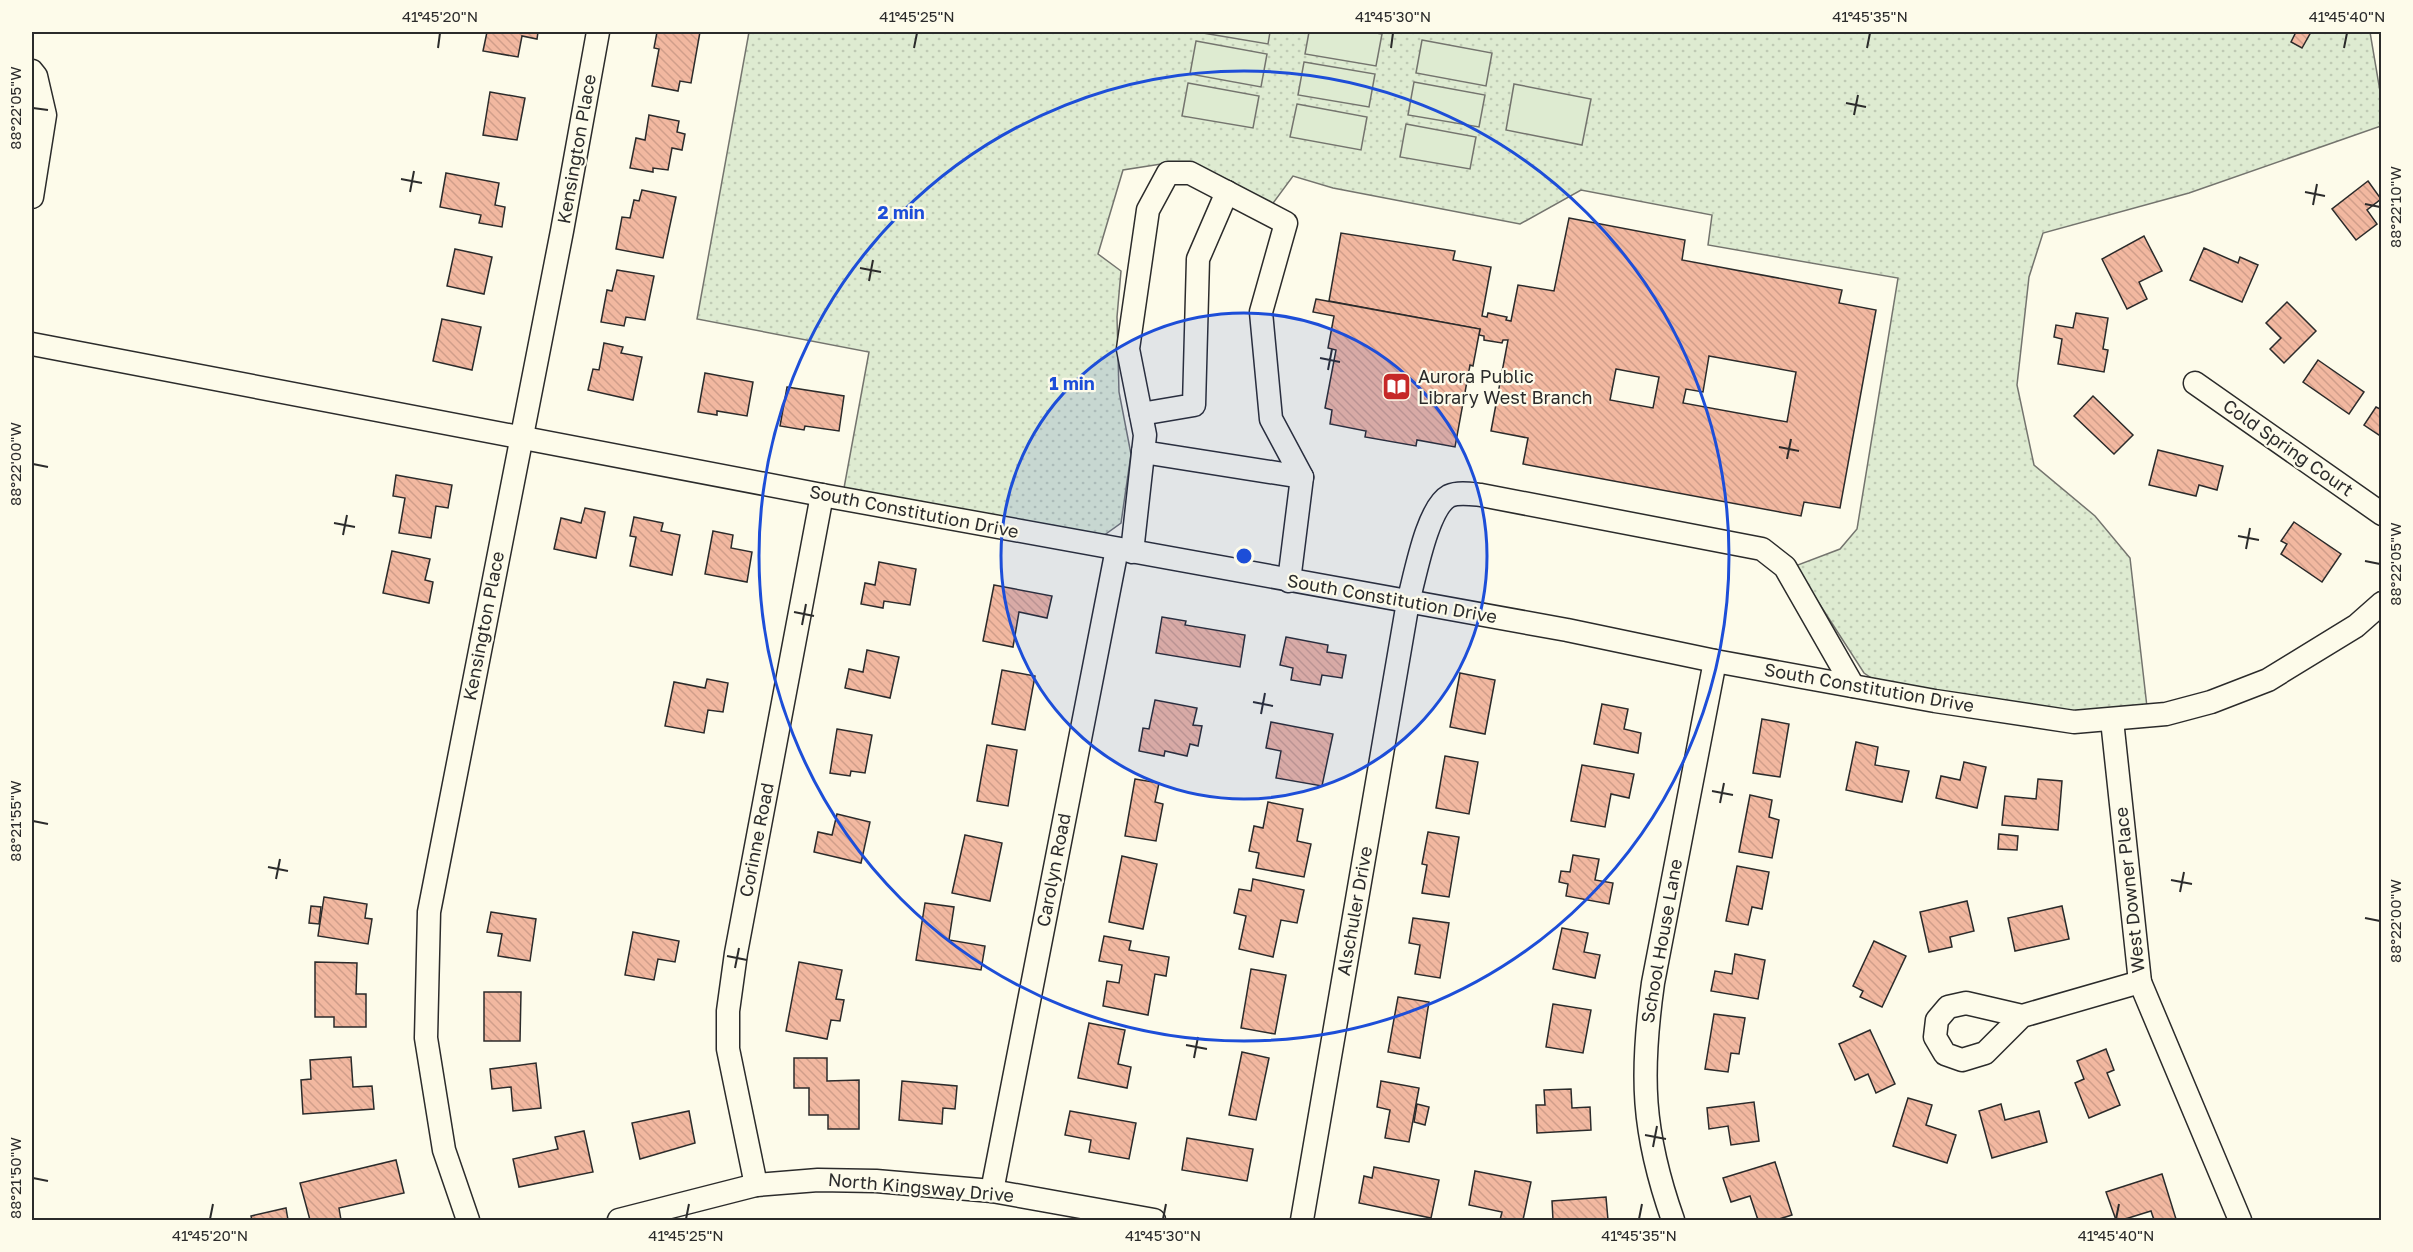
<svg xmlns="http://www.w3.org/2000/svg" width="2413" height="1252" viewBox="0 0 2413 1252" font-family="'Golos Text',sans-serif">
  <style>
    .park { fill: url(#park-dots); stroke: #74746e; stroke-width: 1.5 }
    .pitch { fill: #deebd1; stroke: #74746e; stroke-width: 1.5 }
    .building { fill: url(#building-back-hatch); stroke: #2b2b2b; stroke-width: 1.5; fill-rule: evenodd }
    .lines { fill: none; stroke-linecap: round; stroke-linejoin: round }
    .minor-casing { stroke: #2b2b2b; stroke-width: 25 }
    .minor { stroke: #fdfbea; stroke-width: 22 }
    .ticks { fill: none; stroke: #2b2b2b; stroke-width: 2 }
    .ring { fill: none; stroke: #1d4ed8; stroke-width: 3 }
    .labels { text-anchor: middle; stroke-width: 4.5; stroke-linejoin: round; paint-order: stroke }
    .street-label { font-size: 18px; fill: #2b2b2b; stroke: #fdfbea }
    .poi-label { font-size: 18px; fill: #2b2b2b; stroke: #fdfbea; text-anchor: start }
    .centre { fill: #1d4ed8; stroke: #fdfbea; stroke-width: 3 }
    .ring-label { font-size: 18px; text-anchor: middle; font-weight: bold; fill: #1d4ed8; stroke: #fdfbea; stroke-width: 4.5; stroke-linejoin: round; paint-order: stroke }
    .neatline { fill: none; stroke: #2b2b2b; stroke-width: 2 }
    .ticks-label { font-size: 15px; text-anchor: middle; fill: #2b2b2b }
  </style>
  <defs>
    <pattern id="park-dots" width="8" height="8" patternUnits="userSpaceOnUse" patternTransform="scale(1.5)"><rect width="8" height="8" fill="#deebd1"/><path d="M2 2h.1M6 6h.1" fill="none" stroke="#bfcab4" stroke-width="1.8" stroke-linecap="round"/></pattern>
    <pattern id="building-back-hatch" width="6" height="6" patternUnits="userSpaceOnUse" patternTransform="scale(1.5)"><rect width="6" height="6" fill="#f2b8a0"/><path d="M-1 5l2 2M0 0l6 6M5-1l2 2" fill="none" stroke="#d09e8a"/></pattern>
  </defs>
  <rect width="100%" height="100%" fill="#fdfbea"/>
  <polygon class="park" points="749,32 2370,32 2381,97 2381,126 2189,193 2043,233 2029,277 2017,385 2034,465 2095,516 2130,558 2147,707 2075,711 1882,685 1864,673 1795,566 1840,549 1857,529 1898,278 1708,245 1712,215 1581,190 1520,224 1333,188 1293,176 1268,210 1174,162 1123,170 1098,254 1121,271 1117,317 1119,392 1131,454 1121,523 1103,536 844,488 869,352 697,319"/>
  <g class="pitch">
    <polygon points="1197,32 1270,32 1268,44"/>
    <polygon points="1309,32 1370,32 1382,34 1376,66 1305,54"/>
    <polygon points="1422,40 1492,53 1486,86 1416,73"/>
    <polygon points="1196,41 1267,54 1261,87 1190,74"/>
    <polygon points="1304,62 1375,74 1369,107 1298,95"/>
    <polygon points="1414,82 1485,95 1479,127 1408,115"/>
    <polygon points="1188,83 1259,96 1253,128 1182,116"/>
    <polygon points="1514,84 1591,99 1582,145 1506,130"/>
    <polygon points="1297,104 1367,117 1361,150 1290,137"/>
    <polygon points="1406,124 1476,137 1470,169 1400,157"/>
  </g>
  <g class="building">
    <polygon points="487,32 538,32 537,39 522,36 518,57 483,51"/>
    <polygon points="657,32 700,32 691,83 680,81 678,91 652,86 659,49 654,48"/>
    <polygon points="2296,32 2311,32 2302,48 2291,42"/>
    <polygon points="490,92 525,98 517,140 483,135"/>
    <polygon points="649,115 679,121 677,132 685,134 682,150 672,148 668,170 653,168 653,172 630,168 636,138 645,140"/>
    <polygon points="446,173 499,183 495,205 505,207 502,227 479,223 481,215 440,207"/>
    <polygon points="2368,181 2381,199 2367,210 2377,224 2356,240 2332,209"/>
    <polygon points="642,190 676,197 663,258 616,249 622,217 630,218 634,200 639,201"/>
    <path d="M1569,218L1685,240L1682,260L1842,290L1839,303L1876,310L1840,508L1804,502L1801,516L1523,464L1528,438L1491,431L1508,340H1503L1502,343L1484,340V336L1479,335L1480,329L1329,301L1341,233L1455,251L1453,260L1491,267L1482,316L1487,317L1488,313L1497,315L1507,317L1506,320L1511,321L1518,285L1554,291ZM1709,356L1796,372L1787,422L1683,403L1686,389L1703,392ZM1616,369L1659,377L1653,408L1610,400Z"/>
    <polygon points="2144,236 2162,271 2139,282 2147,299 2127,309 2102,259"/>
    <polygon points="2204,248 2238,263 2240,257 2258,265 2242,302 2190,280"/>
    <polygon points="455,249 492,257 484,294 447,286"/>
    <polygon points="617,270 654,276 645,320 626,317 624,326 601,322 607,290 612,291"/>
    <polygon points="1316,299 1480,329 1473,366 1470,365 1455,447 1417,440 1416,446 1365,437 1366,431 1330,424 1332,410 1325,408 1336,350 1328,348 1334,316 1313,312"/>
    <polygon points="2287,302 2316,331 2284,363 2270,349 2281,338 2266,323"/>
    <polygon points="2076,313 2108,318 2103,349 2108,350 2104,372 2058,364 2062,339 2054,337 2056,325 2073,328"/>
    <polygon points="442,319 481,327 472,370 433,361"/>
    <polygon points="604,343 623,347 621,353 642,357 633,400 588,390 593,369 599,370"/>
    <polygon points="2318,360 2364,392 2349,414 2303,382"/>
    <polygon points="705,373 753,382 747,416 717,411 717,415 698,412"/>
    <polygon points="787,387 844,396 839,431 805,426 804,430 780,426"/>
    <polygon points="2093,396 2133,435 2114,454 2074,416"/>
    <polygon points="2376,407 2382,410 2382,437 2364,425"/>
    <polygon points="2158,450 2223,466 2217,490 2199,485 2196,496 2149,485"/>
    <polygon points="396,475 452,485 448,508 436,506 431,538 399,533 405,498 393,496"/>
    <polygon points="585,508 605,512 596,558 554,549 561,518 581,523"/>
    <polygon points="634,517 663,523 661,531 680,535 672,575 630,566 636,537 630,536"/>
    <polygon points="2294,522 2341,554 2322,582 2281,554 2287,544 2281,541"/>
    <polygon points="713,531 733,535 731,548 752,552 747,582 705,574"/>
    <polygon points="392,551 430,559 425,580 433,582 429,603 383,593"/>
    <polygon points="879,562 916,569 910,605 884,601 883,608 861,604 865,583 875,585"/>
    <polygon points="994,585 1052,596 1047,618 1019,612 1013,647 983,641"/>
    <polygon points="1162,617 1186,621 1185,625 1245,635 1240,667 1156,653"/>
    <polygon points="1286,637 1328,645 1327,652 1346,655 1342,678 1322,675 1320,685 1291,680 1293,668 1280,665"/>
    <polygon points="867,650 899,657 890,698 845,688 849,669 863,672"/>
    <polygon points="1002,670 1035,676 1025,730 992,724"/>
    <polygon points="1460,673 1495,680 1485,734 1450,727"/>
    <polygon points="707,679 728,683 723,712 708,710 704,733 665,726 674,682 705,688"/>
    <polygon points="1155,700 1197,708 1193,725 1202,726 1198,746 1190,744 1187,756 1165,751 1164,756 1139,751 1143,728 1149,729"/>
    <polygon points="1602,704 1628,709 1624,729 1641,733 1638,753 1594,744"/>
    <polygon points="1762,719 1789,724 1780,777 1753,773"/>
    <polygon points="1271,722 1333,734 1322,786 1276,778 1281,751 1266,748"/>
    <polygon points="837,729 872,735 865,773 851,771 850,776 830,773"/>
    <polygon points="1856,742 1878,747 1875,765 1909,771 1902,802 1846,790"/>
    <polygon points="987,745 1017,750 1008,806 977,801"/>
    <polygon points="1445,756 1478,762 1469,814 1436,808"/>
    <polygon points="1964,762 1986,767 1977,808 1936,798 1941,776 1960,780"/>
    <polygon points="1582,765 1634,774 1629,798 1611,794 1605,827 1571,821"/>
    <polygon points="1135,779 1159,783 1155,802 1163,804 1156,841 1125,836"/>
    <polygon points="2038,779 2062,781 2058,830 2002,825 2005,796 2036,799"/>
    <polygon points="1750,795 1772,800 1769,817 1779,820 1772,858 1739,852"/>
    <polygon points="1268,802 1303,809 1297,841 1311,844 1304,877 1256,868 1259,853 1249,851 1254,826 1263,828"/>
    <polygon points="837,814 870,822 861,863 814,852 818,832 832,835"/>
    <polygon points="1428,832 1459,837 1449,897 1422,893 1427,865 1422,864"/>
    <polygon points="1999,834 2018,836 2017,850 1998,849"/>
    <polygon points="965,835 1002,843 990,901 952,893"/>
    <polygon points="1573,855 1599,859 1595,880 1613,883 1609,904 1566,896 1568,884 1559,882 1561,871 1570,872"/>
    <polygon points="1122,856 1157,864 1143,929 1109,922"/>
    <polygon points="1737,866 1769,872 1762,909 1752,907 1748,925 1726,921"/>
    <polygon points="1253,879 1304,890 1297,923 1281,920 1273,957 1239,949 1246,916 1234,913 1239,889 1251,891"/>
    <polygon points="324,897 367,904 365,918 372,919 368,944 318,936"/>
    <polygon points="1967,901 1974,931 1950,937 1952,947 1929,952 1920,912"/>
    <polygon points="925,903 954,907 949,940 985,946 981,970 916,960"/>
    <polygon points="311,906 321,907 319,924 309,923"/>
    <polygon points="2062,906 2069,939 2015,951 2008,918"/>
    <polygon points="491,912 536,919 530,961 498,956 502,934 487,932"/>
    <polygon points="1413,918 1449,923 1440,978 1415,974 1420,945 1409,943"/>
    <polygon points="1562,928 1588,933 1584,952 1600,955 1595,978 1553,969"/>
    <polygon points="633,932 679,941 675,962 658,959 654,980 625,975"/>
    <polygon points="1104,936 1131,941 1129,950 1169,957 1166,976 1155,974 1148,1015 1103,1006 1107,981 1119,983 1122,965 1099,961"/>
    <polygon points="1874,941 1906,956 1882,1007 1860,997 1863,991 1853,986"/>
    <polygon points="1735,954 1765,960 1758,999 1711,991 1715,971 1732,974"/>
    <polygon points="315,962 357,963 356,994 366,994 366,1027 334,1027 334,1017 315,1017"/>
    <polygon points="799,962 842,970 836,999 844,1000 840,1021 831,1020 827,1039 786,1031"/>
    <polygon points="1251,969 1286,975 1275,1034 1241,1028"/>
    <polygon points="484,992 521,992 520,1041 484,1041"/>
    <polygon points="1398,997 1429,1002 1420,1058 1388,1052"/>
    <polygon points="1553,1004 1591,1010 1583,1053 1546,1047"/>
    <polygon points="1714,1014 1745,1018 1739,1054 1731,1053 1728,1072 1705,1069"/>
    <polygon points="1089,1023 1125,1030 1118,1064 1131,1067 1127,1088 1078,1078"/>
    <polygon points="1870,1030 1895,1084 1876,1093 1868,1074 1855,1080 1839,1044"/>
    <polygon points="2106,1049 2114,1070 2107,1073 2120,1105 2089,1118 2075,1083 2084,1079 2077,1061"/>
    <polygon points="1242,1052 1269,1058 1256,1120 1229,1115"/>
    <polygon points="351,1057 353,1087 372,1086 374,1109 303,1114 301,1080 311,1079 310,1060"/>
    <polygon points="794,1058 827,1058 827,1081 859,1080 859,1129 828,1129 828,1115 809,1115 809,1088 794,1088"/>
    <polygon points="536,1063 541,1108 513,1111 511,1087 492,1089 490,1069"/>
    <polygon points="902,1081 957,1086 955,1109 943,1108 942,1124 899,1120"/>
    <polygon points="1381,1081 1419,1088 1409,1142 1385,1138 1390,1110 1377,1107"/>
    <polygon points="1571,1089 1572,1108 1590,1107 1591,1130 1537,1133 1536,1105 1545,1105 1544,1090"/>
    <polygon points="1908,1098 1932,1105 1926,1125 1956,1135 1947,1163 1893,1146"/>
    <polygon points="1754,1102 1759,1141 1731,1145 1728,1126 1709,1129 1707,1108"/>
    <polygon points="1417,1104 1429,1107 1425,1125 1414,1122"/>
    <polygon points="2001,1104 2005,1120 2039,1111 2047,1142 1992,1158 1979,1111"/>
    <polygon points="689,1111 695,1143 640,1159 632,1123"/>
    <polygon points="1070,1111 1136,1123 1129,1159 1089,1152 1091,1140 1065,1135"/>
    <polygon points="584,1131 593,1172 519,1187 513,1159 558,1149 555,1137"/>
    <polygon points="1187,1138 1253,1149 1247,1181 1182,1170"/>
    <polygon points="396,1160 404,1193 339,1208 341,1220 310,1220 300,1183"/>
    <polygon points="1775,1162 1792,1215 1776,1220 1758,1220 1750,1196 1731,1202 1723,1178"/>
    <polygon points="1374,1167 1439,1180 1431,1218 1359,1203 1364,1176 1372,1178"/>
    <polygon points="1475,1171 1531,1182 1523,1220 1500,1220 1502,1212 1469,1205"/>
    <polygon points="2162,1174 2176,1219 2154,1220 2151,1211 2122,1220 2116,1220 2106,1192"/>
    <polygon points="1606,1197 1608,1220 1553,1220 1552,1201"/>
    <polygon points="286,1208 288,1220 252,1220 251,1216"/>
  </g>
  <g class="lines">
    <defs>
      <g id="minor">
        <polyline points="32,71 36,76 45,115 32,197"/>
        <polyline points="32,344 822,495 1567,630 1715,661 1935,701 2074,722 2166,714 2211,702 2268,680 2356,626 2382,603"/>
        <polyline points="2195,383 2382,514"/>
        <polyline points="1141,414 1194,405 1198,259 1227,192"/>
        <polyline points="1143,452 1302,477"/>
        <polyline points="1132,552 1145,435 1128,349 1148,210 1168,173 1190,173 1286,223 1261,312 1271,419 1302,477 1289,581"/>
        <polyline points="2112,720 2140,982 2240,1220"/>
        <polyline points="2022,1016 1985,1053 1962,1060 1945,1054 1935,1037 1937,1020 1948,1007 1966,1003 2022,1016 2140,982"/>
        <polyline points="756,1185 728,1049 728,1011 736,953 822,495"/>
        <polyline points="992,1191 1117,549"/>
        <polyline points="468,1220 444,1150 426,1038 429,912 562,231 598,32"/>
        <polyline points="619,1220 756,1185 818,1180 876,1181 992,1191 1154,1220"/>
        <path d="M1302,1220L1408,602C1415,577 1427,508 1449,496C1458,492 1471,494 1481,495L1762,549L1785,567L1853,686"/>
        <path d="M1673,1220C1642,1132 1640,1075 1653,983L1715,661"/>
      </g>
    </defs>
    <use href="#minor" class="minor-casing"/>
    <use href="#minor" class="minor"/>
  </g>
  <path class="ticks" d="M438,48L440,33M914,48L917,33M1391,48L1393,33M1867,48L1870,33M2344,48L2347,33M1846,103L1866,107M33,108L48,110M1854,115L1858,95M401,179L422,183M410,192L414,171M2305,192L2325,196M2365,204L2380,207M2313,205L2317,184M860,268L881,272M869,281L873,260M1320,358L1340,362M1328,370L1332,349M1779,447L1799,451M1787,459L1791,439M33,464L48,467M334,523L355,527M343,535L347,515M2238,536L2259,540M2246,549L2250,528M2365,561L2380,564M794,612L814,616M802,625L806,604M1253,702L1273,706M1261,714L1265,693M1712,791L1733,795M1720,803L1724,783M33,821L48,824M268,867L288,871M276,879L280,859M2171,880L2192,884M2180,892L2184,872M2365,918L2380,921M727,956L747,960M735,968L739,948M1186,1045L1207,1049M1194,1058L1198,1037M1645,1135L1666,1139M1653,1147L1657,1126M33,1178L48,1181M210,1219L213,1204M686,1219L689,1204M1163,1219L1166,1204M1639,1219L1642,1204M2116,1219L2119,1204"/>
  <circle cx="1244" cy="556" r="243" fill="#1d4ed8" fill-opacity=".12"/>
  <g class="ring">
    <circle cx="1244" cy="556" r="243"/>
    <circle cx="1244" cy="556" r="485"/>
  </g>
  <defs>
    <symbol id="library-square" viewBox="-11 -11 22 22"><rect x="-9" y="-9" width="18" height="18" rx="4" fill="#c62828" stroke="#fdfbea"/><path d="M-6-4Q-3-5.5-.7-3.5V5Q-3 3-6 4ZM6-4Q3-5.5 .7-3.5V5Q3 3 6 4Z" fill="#fff"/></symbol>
  </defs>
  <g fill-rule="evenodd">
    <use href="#library-square" x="1380" y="370" width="33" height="33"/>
  </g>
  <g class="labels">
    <g class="street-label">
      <text transform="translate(577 149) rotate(-80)" y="6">Kensington Place</text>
      <text transform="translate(2288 448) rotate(35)" y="6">Cold Spring Court</text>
      <text transform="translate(914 512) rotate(11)" y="6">South Constitution Drive</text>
      <text transform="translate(1392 599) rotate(10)" y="6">South Constitution Drive</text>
      <text transform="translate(484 626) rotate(-79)" y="6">Kensington Place</text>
      <text transform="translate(1869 688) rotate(10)" y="6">South Constitution Drive</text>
      <text transform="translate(757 840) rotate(-79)" y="6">Corinne Road</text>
      <text transform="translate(1054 870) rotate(-79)" y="6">Carolyn Road</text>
      <text transform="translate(2130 890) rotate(-96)" y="6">West Downer Place</text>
      <text transform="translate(1355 911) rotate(-80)" y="6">Alschuler Drive</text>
      <text transform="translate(1662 941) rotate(-80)" y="6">School House Lane</text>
      <text transform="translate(921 1188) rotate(5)" y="6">North Kingsway Drive</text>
    </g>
    <g class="poi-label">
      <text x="1418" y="383">Aurora Public<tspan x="1418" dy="21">Library West Branch</tspan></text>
    </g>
  </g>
  <circle cx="1244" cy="556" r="9" class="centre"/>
  <g class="ring-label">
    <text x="901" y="219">2 min</text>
    <text x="1072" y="390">1 min</text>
  </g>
  <rect width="2413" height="1252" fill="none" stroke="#fdfbea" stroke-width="66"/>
  <rect x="33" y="33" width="2347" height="1186" class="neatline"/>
  <g class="ticks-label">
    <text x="440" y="22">41°45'20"N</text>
    <text x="917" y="22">41°45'25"N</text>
    <text x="1393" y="22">41°45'30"N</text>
    <text x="1870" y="22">41°45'35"N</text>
    <text x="2347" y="22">41°45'40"N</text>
    <text transform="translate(16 108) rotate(-90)" y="5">88°22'05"W</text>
    <text transform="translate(2396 207) rotate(-90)" y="5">88°22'10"W</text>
    <text transform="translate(16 464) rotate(-90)" y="5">88°22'00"W</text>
    <text transform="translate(2396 564) rotate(-90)" y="5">88°22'05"W</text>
    <text transform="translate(16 821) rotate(-90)" y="5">88°21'55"W</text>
    <text transform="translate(2396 921) rotate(-90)" y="5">88°22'00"W</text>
    <text transform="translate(16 1178) rotate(-90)" y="5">88°21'50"W</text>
    <text x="210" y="1241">41°45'20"N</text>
    <text x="686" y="1241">41°45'25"N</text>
    <text x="1163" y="1241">41°45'30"N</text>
    <text x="1639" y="1241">41°45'35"N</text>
    <text x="2116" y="1241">41°45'40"N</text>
  </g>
</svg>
